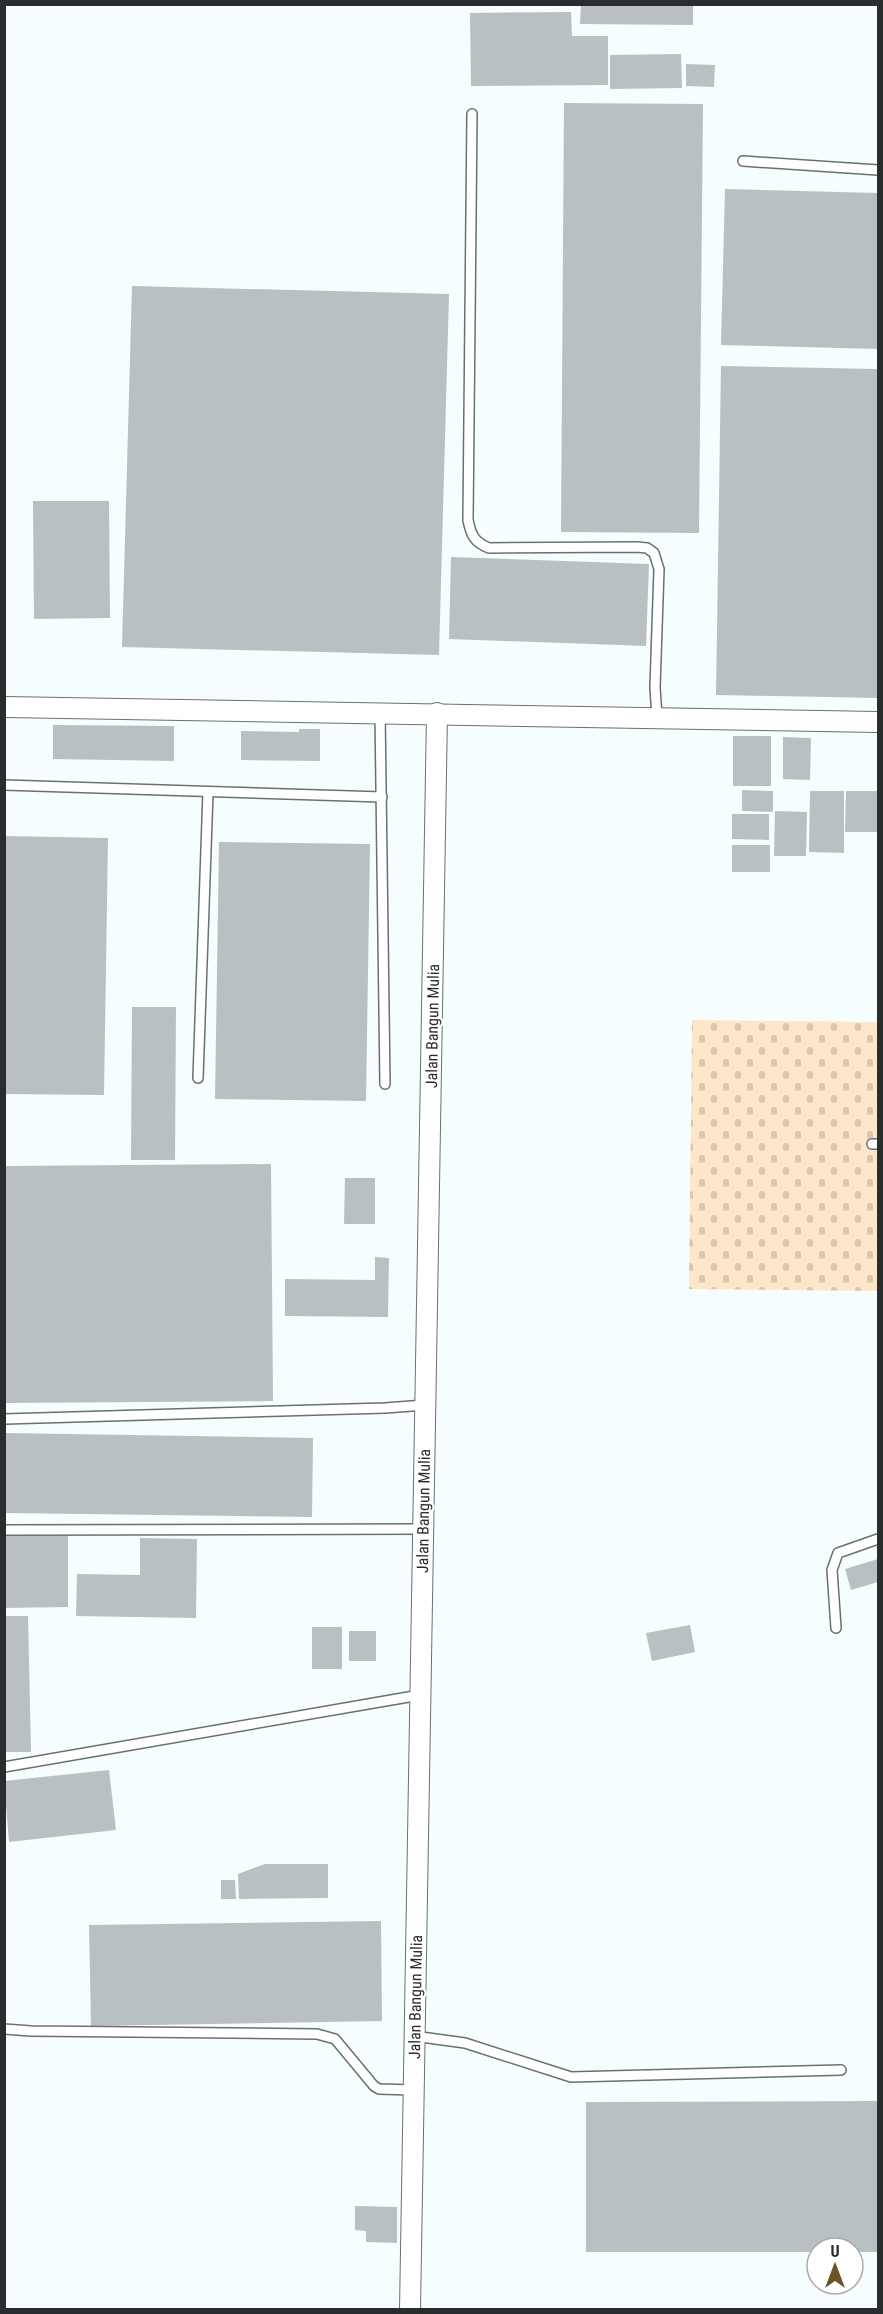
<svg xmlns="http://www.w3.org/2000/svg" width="883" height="2314" viewBox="0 0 883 2314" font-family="'Roboto Condensed',sans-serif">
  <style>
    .cemetery { fill: url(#cemetery-stones) }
    .building { fill: #b8c0c3 }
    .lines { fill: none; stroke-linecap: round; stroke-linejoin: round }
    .service-casing { stroke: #697073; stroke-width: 12 }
    .minor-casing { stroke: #697073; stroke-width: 22 }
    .service { stroke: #fff; stroke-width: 9 }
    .minor { stroke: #fff; stroke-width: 20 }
    .labels { text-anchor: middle; stroke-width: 4.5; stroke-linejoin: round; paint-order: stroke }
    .street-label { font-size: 16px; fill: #2a2d2e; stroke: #fff }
  </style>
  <defs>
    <pattern id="cemetery-stones" width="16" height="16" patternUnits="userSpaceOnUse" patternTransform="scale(1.5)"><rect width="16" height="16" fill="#fee7c8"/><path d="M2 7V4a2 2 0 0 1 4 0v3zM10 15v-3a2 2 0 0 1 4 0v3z" fill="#dac6ac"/></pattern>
  </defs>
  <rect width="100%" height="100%" fill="#f6fdff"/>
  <polygon class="cemetery" points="692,1020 878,1022 878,1291 689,1289"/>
  <g class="building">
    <polygon points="581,4 693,4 693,25 580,24"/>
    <polygon points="571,12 572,36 608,36 608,85 471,86 470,13"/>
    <polygon points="681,54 682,88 610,89 610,55"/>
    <polygon points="686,64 715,65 714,87 686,86"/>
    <polygon points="564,103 703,104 699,533 561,532"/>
    <polygon points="725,189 878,193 878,349 721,345"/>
    <polygon points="132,286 449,294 439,655 122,647"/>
    <polygon points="721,366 878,369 878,698 716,695"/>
    <polygon points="33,501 109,501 110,618 34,619"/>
    <polygon points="451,557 649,564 646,646 449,639"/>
    <polygon points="53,725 174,726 174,761 53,759"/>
    <polygon points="299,729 320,729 320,761 241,760 241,731 299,732"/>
    <rect x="733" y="736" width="38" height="50"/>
    <polygon points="783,737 811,738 810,780 783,779"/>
    <polygon points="742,790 773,791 773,812 742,811"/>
    <polygon points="810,791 844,791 844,853 809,852"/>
    <polygon points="846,791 877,791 877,832 845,832"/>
    <polygon points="775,811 807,812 806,856 774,856"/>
    <polygon points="732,814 769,814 769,840 732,839"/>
    <polygon points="4,836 108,838 104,1095 4,1094"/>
    <polygon points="219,842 370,844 366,1101 215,1099"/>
    <rect x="732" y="845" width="38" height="27"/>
    <polygon points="132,1007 176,1007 175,1160 131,1160"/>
    <polygon points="271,1164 273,1401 4,1403 4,1166"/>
    <polygon points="345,1178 375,1178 375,1224 344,1224"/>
    <polygon points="375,1257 389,1258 388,1317 285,1316 285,1279 375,1280"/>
    <polygon points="5,1433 313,1438 312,1517 5,1513"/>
    <polygon points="68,1533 68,1607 4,1608 4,1534"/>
    <polygon points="140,1538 197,1539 196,1618 76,1616 77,1574 140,1575"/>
    <polygon points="878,1559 878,1582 851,1590 845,1569"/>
    <polygon points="4,1616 28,1616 31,1752 4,1752"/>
    <polygon points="690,1625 695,1652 652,1661 646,1633"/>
    <rect x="312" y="1627" width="30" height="42"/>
    <rect x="349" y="1631" width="27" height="30"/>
    <polygon points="109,1770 116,1830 9,1842 4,1781"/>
    <polygon points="265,1864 328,1864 328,1898 239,1899 238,1874"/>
    <polygon points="221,1880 235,1880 236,1899 221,1899"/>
    <polygon points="381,1921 382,2021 91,2026 89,1925"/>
    <polygon points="878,2101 878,2252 853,2252 853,2248 817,2248 817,2252 586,2252 586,2102"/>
    <polygon points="355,2206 397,2207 397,2243 366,2242 366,2231 355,2230"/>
  </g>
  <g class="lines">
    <defs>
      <g id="service">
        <path d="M472,114L468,520C471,535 474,542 489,548L637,547L647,548L654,553L659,569L655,687L657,718"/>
        <polyline points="743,161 878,170"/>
        <polyline points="380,712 385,1084"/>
        <polyline points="4,785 382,797"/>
        <polyline points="198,1078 208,792"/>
        <polyline points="872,1144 878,1144"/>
        <polyline points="4,1419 385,1408 425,1405"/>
        <polyline points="4,1530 423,1529"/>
        <polyline points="836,1628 832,1570 838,1553 878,1539"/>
        <polyline points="4,1767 420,1695"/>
        <polyline points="4,2029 31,2031 317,2034 335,2039 374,2086 379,2089 413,2090"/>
        <polyline points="414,2036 465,2043 571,2077 841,2070"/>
      </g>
      <g id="minor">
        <polyline points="4,707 878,722"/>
        <polyline points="410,2310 437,713"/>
      </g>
    </defs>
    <use href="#service" class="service-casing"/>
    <use href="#minor" class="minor-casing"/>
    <use href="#service" class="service"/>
    <use href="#minor" class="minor"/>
  </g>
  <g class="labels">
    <g class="street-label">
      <text transform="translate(432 1026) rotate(-89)" y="6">Jalan Bangun Mulia</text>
      <text transform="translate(423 1511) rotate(-89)" y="6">Jalan Bangun Mulia</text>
      <text transform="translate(415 1997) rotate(-89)" y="6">Jalan Bangun Mulia</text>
    </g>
  </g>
  <rect width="883" height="2314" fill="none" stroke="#2a2d2e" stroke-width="12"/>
  <g transform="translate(835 2266)"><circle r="28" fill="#ffffff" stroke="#aaabab" stroke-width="1.5"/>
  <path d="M0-4.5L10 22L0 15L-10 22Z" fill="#6f5225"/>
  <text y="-9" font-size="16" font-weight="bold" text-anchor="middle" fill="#2a2d2e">U</text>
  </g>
</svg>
